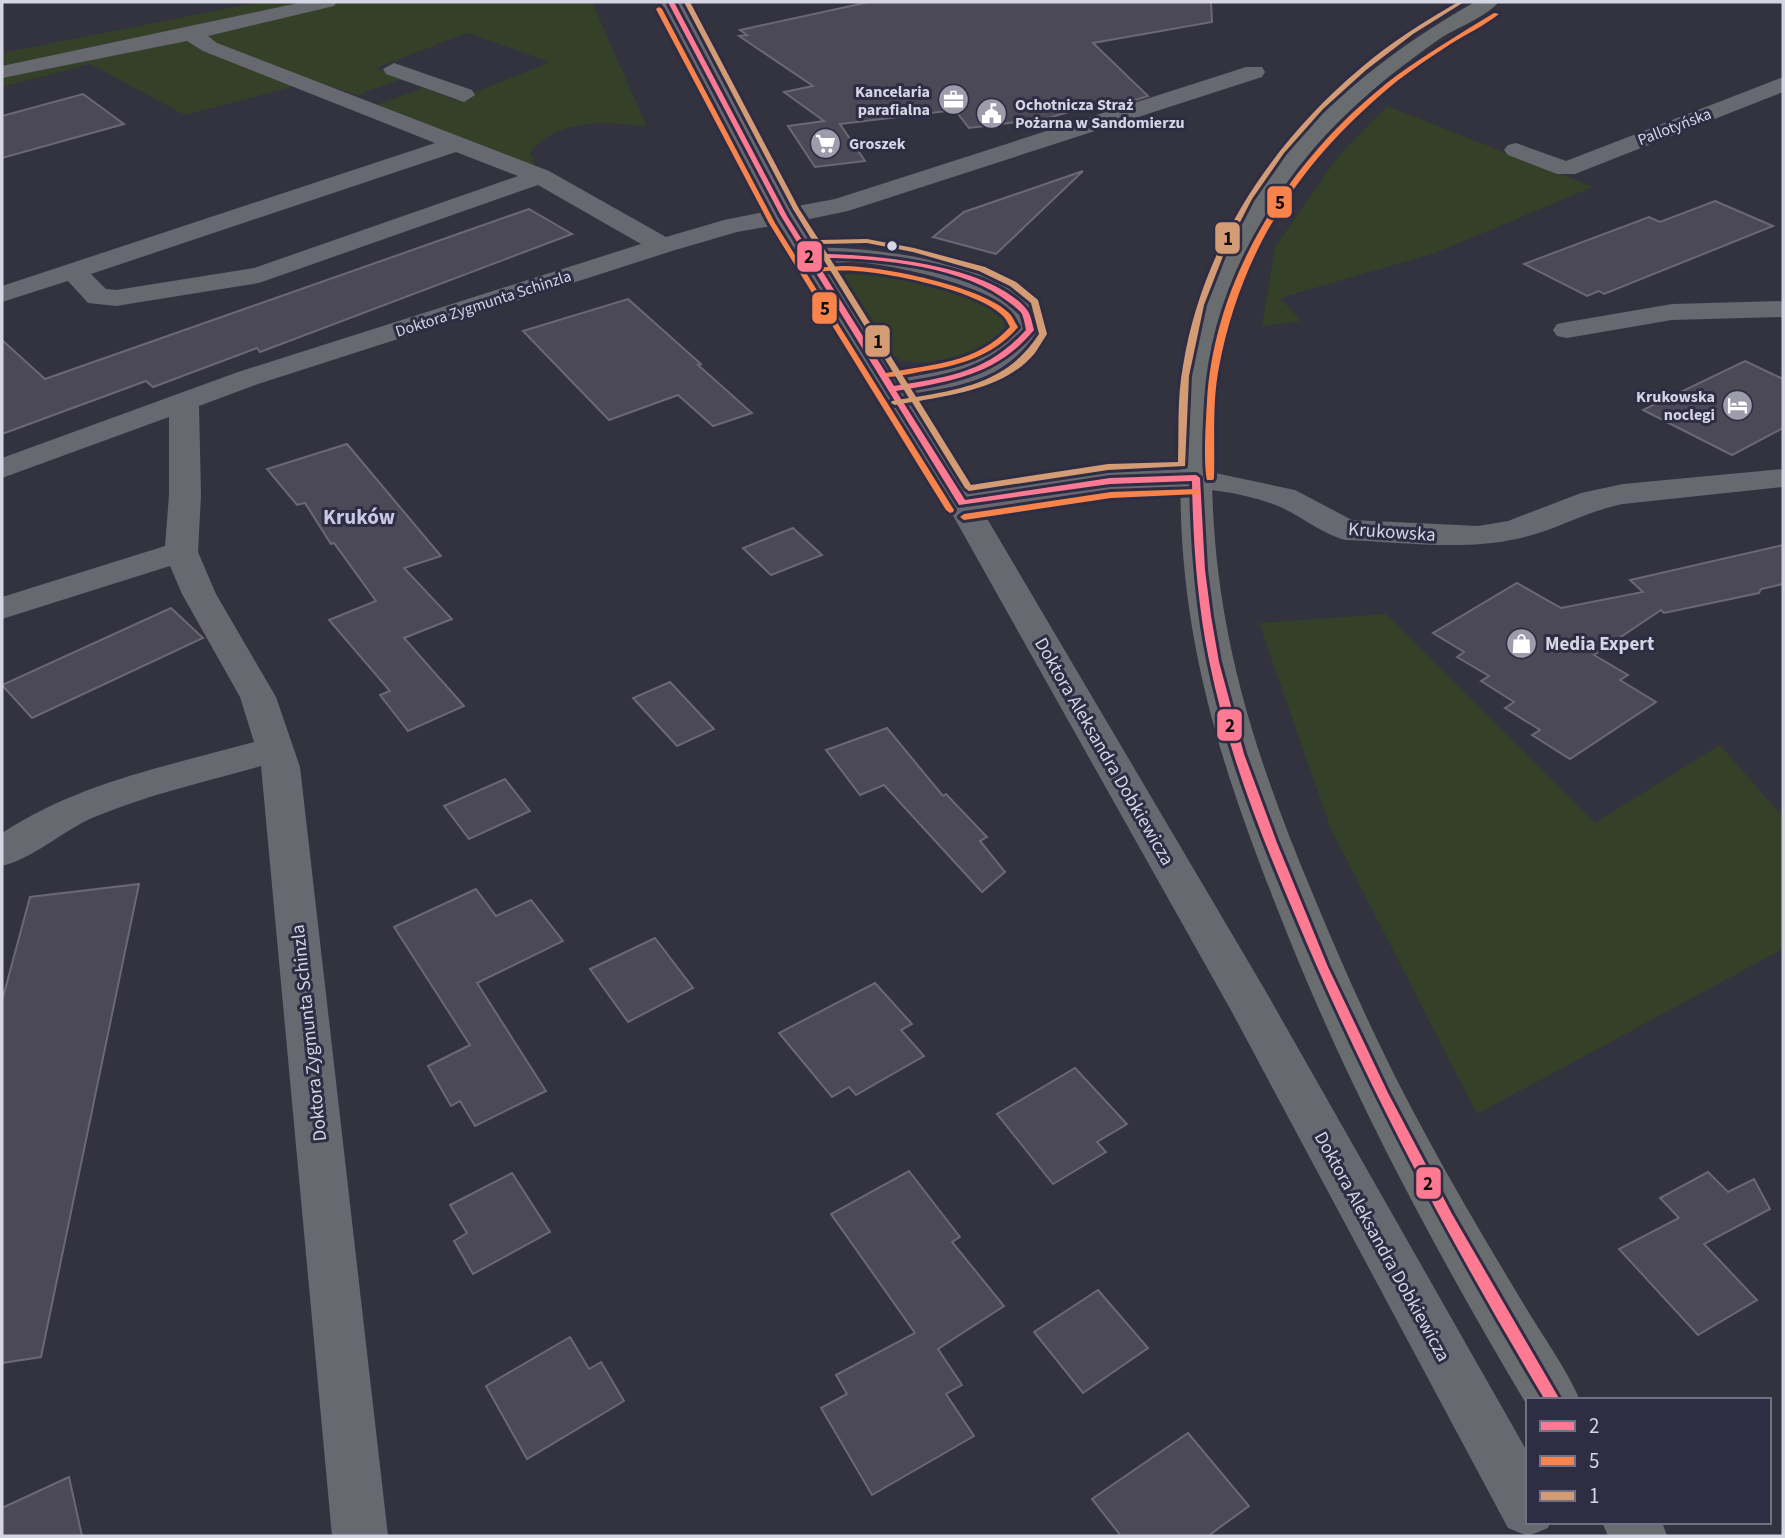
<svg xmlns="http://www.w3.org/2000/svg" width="1785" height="1538" viewBox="0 0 1785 1538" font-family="'Source Sans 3',sans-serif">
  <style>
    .green { fill: #344128 }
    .building { fill: #4b4955; stroke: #696873; stroke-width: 2 }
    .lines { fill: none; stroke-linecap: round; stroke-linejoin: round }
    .minor { fill: #686871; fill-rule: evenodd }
    .major { fill: #6a6d70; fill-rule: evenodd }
    .bus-1-casing { stroke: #2f2d44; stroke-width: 6 }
    .bus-2-casing { stroke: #2f2d44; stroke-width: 6 }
    .bus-3-casing { stroke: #2f2d44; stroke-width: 6 }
    .bus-1 { fill: #fe7a93; fill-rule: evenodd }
    .bus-2 { fill: #f8844c; fill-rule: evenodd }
    .bus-3 { fill: #d39c74; fill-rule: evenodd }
    .bus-dot { fill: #d6d5e4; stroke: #2f2d44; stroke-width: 2.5 }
    .labels { text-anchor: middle; stroke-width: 6; stroke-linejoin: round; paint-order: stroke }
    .far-poi-label { font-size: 16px; font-weight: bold; fill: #d6d5e4; stroke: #2f2d44; text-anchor: end }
    .far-street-label { font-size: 16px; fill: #d6d5e4; stroke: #2f2d44 }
    .street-label { font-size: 19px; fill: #d6d5e4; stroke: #2f2d44 }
    .poi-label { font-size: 19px; font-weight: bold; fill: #d6d5e4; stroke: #2f2d44; text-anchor: start }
    .neighbourhood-label { font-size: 21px; font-weight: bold; fill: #c9c7e4; stroke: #2f2d44 }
    .line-badge { stroke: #2f2d44; stroke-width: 2.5 }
    .pale-badge-label { font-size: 19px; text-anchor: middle; font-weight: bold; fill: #111 }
  </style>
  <rect width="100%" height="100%" fill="#33323f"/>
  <g class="green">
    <path d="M260,2H592L647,127C605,121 560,118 530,152L536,168L376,105L423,88L456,100L550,62L467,33L376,68L402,79L357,95L315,81L185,115L90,64L2,87V53Z"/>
    <polygon points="1387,106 1593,187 1435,253 1280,298 1301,321 1262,326 1275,247 1337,158"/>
    <path d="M867,265C904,274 961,281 992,301C1027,324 986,352 962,359C943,364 921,363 902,361L894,356L844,275L845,269Z"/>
    <polygon points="1386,614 1595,823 1720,745 1783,817 1783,949 1477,1114 1330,827 1259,623"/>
  </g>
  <g class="building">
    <polygon points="869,2 1211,2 1212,22 1093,43 1148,96 1104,110 1097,103 1049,118 969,128 955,110 840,124 865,161 815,167 788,126 824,121 784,92 813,86 739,36 747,35 740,30"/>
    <polygon points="83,94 124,124 2,158 2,116"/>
    <polygon points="1083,171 996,254 933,237 964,212"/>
    <polygon points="1715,201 1773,226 1604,294 1599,291 1587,296 1524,264 1649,217 1660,222"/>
    <polygon points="529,209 572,234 260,352 257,348 153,387 146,381 2,434 2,340 45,379"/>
    <polygon points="628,299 701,364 698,365 752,413 713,426 678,395 609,420 523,331"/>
    <polygon points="1745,361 1783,379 1783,428 1732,455 1643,410"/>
    <polygon points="347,444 441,556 404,568 452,619 404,638 464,706 408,731 380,695 390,691 329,620 376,601 334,543 331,544 305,503 297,505 267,469"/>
    <polygon points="793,528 822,555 771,575 743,548"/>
    <polygon points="1783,545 1783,584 1761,589 1759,593 1664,613 1661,610 1594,655 1628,675 1620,680 1656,702 1570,759 1532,735 1540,730 1505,708 1514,702 1481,681 1489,676 1457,657 1464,652 1433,633 1517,583 1561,608 1643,592 1630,580"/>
    <polygon points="171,608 203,638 32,718 2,685"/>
    <polygon points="670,682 714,729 677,746 633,698"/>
    <polygon points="887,728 943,796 946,794 987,837 980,841 1005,872 982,892 884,785 860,795 826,750"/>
    <polygon points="505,779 530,811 469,839 444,806"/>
    <polygon points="139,884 41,1357 2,1363 2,1001 30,897"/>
    <polygon points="476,889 496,916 531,900 563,941 477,983 546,1091 475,1126 460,1101 451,1106 428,1066 470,1045 394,927"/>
    <polygon points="655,938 693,988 628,1022 590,969"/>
    <polygon points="875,983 912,1024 901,1030 924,1056 856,1095 849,1087 832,1097 779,1033"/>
    <polygon points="1075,1068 1127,1124 1097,1142 1106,1152 1053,1184 997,1114"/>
    <polygon points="909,1171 960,1237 952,1242 1004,1306 938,1349 962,1385 946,1394 974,1436 872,1495 821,1408 847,1394 836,1375 915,1333 831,1214"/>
    <polygon points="1708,1172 1728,1192 1754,1179 1770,1209 1704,1244 1757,1300 1698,1335 1619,1249 1679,1218 1660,1198"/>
    <polygon points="512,1173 550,1232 473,1274 454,1241 467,1233 450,1205"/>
    <polygon points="1098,1290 1148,1348 1083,1393 1034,1332"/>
    <polygon points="570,1337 589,1369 601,1362 624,1401 527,1459 486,1386"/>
    <polygon points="1188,1433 1249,1506 1208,1536 1121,1536 1092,1499"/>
    <polygon points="69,1477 82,1536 2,1536 2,1508"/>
  </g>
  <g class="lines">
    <g class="minor">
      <path d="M303,2H337L334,6L208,36L217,43L549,171L666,237L724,220L769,211L661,2H681L792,207L835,199L1246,67H1262L1265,72L1262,77L848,211L800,221L817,248C866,245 1009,265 1037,310C1041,315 1042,324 1043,330C1038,339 1031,350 1024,357C996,383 945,388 909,394L971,492L1110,472L1196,469L1295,490L1352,520L1478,526L1508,521L1581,493L1623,484L1783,469V487L1623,504C1586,511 1553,532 1516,539C1461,551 1401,542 1345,540C1319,533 1298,513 1273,504C1180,471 1077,495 982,510L1265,990L1528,1453V1522H1550L1548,1528L1528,1536L1508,1528L1233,1014L946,503L777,225L737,232L672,251L258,384L199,406L201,495L198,552L216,594L276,697L300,767L388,1536H332L261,766C204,782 146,795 92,818C61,832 34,858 2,866V833C78,783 167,766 254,742L240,697L182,594L170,566L2,619V597L165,546L169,495V417L2,478V458L238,372L641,244L538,185L259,283L116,306L88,303L68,281L2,302V286L435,143L203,51L187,41L2,78V66ZM456,152L518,176L254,268L116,290L106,289L91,274ZM852,262C887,263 991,285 1011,314C1014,318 1014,325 1015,330C988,366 942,371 899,379L826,263Z"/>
      <polygon points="394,63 472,90 475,95 464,102 386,74 383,69"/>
      <polygon points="1783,77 1783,92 1575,174 1557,174 1508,155 1504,150 1508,145 1516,143 1566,161"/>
      <polygon points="1783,301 1783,317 1672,320 1567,338 1557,336 1553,330 1557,324 1567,322 1672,304"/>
    </g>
    <g class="major">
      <path d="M1475,2H1499C1483,19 1457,27 1438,40C1375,84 1315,136 1274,203C1226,284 1213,363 1212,456C1210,619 1252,749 1314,897C1348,979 1384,1059 1427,1137C1457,1193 1490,1248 1523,1303C1542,1335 1565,1366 1580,1400H1528V1407C1434,1249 1346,1085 1279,913C1217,757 1175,624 1181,454C1182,406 1185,358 1199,311C1241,172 1352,71 1475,2Z"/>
      <polygon points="1602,1522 1662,1522 1667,1536 1608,1536"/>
    </g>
    <defs>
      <path id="bus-1" d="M668,2H674L787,216L811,254C866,253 991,264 1027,310C1031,315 1032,323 1034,330C997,375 951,381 896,391L965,500L1110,478L1196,475L1200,478L1205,570L1211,616L1219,662L1244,754L1277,843L1328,967L1388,1093L1452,1214L1560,1400H1545C1452,1245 1367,1087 1297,920C1261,836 1227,750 1209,660C1197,601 1193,541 1192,481L1110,484L959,505L781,216ZM814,258C872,257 964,265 1010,303C1014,306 1019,310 1022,314C1024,319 1025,325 1026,330C987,373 948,377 894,386Z"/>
      <g id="bus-2">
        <polygon points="659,7 662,9 775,223 954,510 953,512 950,513 946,510 769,223 656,9"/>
        <path d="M1494,13L1499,14C1484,26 1466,34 1449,45C1432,56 1414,68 1397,81C1303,158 1242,246 1219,367C1212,403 1215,441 1214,478L1213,480H1207C1203,462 1206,421 1207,401C1215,271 1295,153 1396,76C1428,53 1461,33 1494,13Z"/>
        <path d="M843,266C881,266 982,286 1009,313C1013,317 1015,323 1018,327C993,357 957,366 919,372C908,374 897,377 886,377V373C932,364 976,364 1010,327C1008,324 1007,320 1004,317C981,291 891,273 856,271C841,270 826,271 812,272L808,270L812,268Z"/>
        <polygon points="1196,489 1199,490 1199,494 1111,498 964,520 960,517 964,514 1111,492"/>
      </g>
      <path id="bus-3" d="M684,2H690L799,209L819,240L867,239L914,248L985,267L1016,282L1038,300L1047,334C1043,340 1039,347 1035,353C1008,386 959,394 919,401L971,485L1108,464L1178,462C1179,430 1177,398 1183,366C1202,248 1270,144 1361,68C1391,42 1424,22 1458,2H1464L1413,34L1366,70L1323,109L1284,153L1252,199L1225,251L1204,305L1189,376L1185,466L1108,470L969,491L965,488L912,402L895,405L891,403L892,401L909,398L814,244L806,242L812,240L793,209ZM867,243L913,252L979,271L1010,286L1031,303L1039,334C1009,380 968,388 916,397L821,244Z"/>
    </defs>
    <use href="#bus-1" class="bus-1-casing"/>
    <use href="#bus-2" class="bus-2-casing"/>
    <use href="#bus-3" class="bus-3-casing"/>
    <use href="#bus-1" class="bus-1"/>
    <use href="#bus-2" class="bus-2"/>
    <use href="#bus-3" class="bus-3"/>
  </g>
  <defs>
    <symbol id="office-disc" viewBox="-11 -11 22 22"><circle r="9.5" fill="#9d9caa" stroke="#2f2d44"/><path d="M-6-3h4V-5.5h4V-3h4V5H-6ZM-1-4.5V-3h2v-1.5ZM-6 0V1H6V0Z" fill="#fff"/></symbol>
    <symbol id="civic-disc" viewBox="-11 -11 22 22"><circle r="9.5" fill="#9d9caa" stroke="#2f2d44"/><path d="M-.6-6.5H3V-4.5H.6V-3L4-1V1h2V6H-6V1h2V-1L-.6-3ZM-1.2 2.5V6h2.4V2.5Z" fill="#fff"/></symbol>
    <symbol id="supermarket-disc" viewBox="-11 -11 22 22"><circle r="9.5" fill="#9d9caa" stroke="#2f2d44"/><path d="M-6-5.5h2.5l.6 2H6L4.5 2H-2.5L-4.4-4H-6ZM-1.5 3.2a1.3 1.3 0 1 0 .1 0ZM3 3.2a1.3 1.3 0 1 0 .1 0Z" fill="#fff"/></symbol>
    <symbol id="hotel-disc" viewBox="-11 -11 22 22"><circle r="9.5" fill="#9d9caa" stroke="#2f2d44"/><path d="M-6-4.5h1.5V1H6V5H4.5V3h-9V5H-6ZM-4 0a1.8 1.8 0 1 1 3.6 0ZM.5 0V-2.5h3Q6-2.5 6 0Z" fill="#fff"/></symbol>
    <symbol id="shop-disc" viewBox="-11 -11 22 22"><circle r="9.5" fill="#9d9caa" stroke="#2f2d44"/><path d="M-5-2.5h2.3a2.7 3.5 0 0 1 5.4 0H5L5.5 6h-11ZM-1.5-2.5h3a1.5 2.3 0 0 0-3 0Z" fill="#fff"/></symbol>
  </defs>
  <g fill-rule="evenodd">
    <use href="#office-disc" x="936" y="82" width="35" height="35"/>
    <use href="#civic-disc" x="974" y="96" width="35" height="35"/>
    <use href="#supermarket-disc" x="808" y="126" width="35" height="35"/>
    <use href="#hotel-disc" x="1720" y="388" width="35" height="35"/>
    <use href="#shop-disc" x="1504" y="626" width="35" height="35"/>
  </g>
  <circle class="bus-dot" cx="892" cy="246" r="6"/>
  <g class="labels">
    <g class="far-poi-label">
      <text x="930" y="97">Kancelaria<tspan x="930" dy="18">parafialna</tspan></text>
      <text x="1015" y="110" text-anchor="start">Ochotnicza Straż<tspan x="1015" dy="18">Pożarna w Sandomierzu</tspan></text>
      <text x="849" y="149" text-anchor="start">Groszek</text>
      <text x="1715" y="402">Krukowska<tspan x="1715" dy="18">noclegi</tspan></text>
    </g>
    <g class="far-street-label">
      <text transform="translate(1674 126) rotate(-21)" y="6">Pallotyńska</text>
      <text transform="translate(483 303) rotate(-18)" y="6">Doktora Zygmunta Schinzla</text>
    </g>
    <g class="street-label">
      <text transform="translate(1392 531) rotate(4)" y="7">Krukowska</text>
      <text transform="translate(1105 751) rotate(60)" y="7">Doktora Aleksandra Dobkiewicza</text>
      <text transform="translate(308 1033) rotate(-96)" y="7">Doktora Zygmunta Schinzla</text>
      <text transform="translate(1383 1246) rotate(61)" y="7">Doktora Aleksandra Dobkiewicza</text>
    </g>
    <g class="poi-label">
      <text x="1545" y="650">Media Expert</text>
    </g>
    <g class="neighbourhood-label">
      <text x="359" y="524">Kruków</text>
    </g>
  </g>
  <g class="line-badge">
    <rect x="1266" y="185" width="27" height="34" rx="7" fill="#f8844c"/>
    <rect x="1214" y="221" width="27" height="34" rx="7" fill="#d39c74"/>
    <rect x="796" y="240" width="27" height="33" rx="7" fill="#fe7a93"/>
    <rect x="811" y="291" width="27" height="34" rx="7" fill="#f8844c"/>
    <rect x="864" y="324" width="27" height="34" rx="7" fill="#d39c74"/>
    <rect x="1216" y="708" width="27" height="34" rx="7" fill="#fe7a93"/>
    <rect x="1415" y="1166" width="27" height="34" rx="7" fill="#fe7a93"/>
  </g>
  <g class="pale-badge-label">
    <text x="1280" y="209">5</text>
    <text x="1228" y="245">1</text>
    <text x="809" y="263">2</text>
    <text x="825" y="315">5</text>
    <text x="878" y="348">1</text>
    <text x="1230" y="732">2</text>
    <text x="1428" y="1190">2</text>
  </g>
  <rect width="1785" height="1538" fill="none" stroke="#d6d5e4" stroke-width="7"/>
  <rect x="1526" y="1398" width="245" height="126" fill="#2f2d44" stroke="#727084" stroke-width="2"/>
  <rect x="1540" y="1421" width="35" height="10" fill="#fe7a93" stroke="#727084" stroke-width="2"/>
  <text x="1589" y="1433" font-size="21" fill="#d6d5e4">2</text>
  <rect x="1540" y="1456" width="35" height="10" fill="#f8844c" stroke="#727084" stroke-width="2"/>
  <text x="1589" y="1468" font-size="21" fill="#d6d5e4">5</text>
  <rect x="1540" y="1491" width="35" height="10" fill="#d39c74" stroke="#727084" stroke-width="2"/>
  <text x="1589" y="1503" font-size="21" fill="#d6d5e4">1</text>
</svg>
